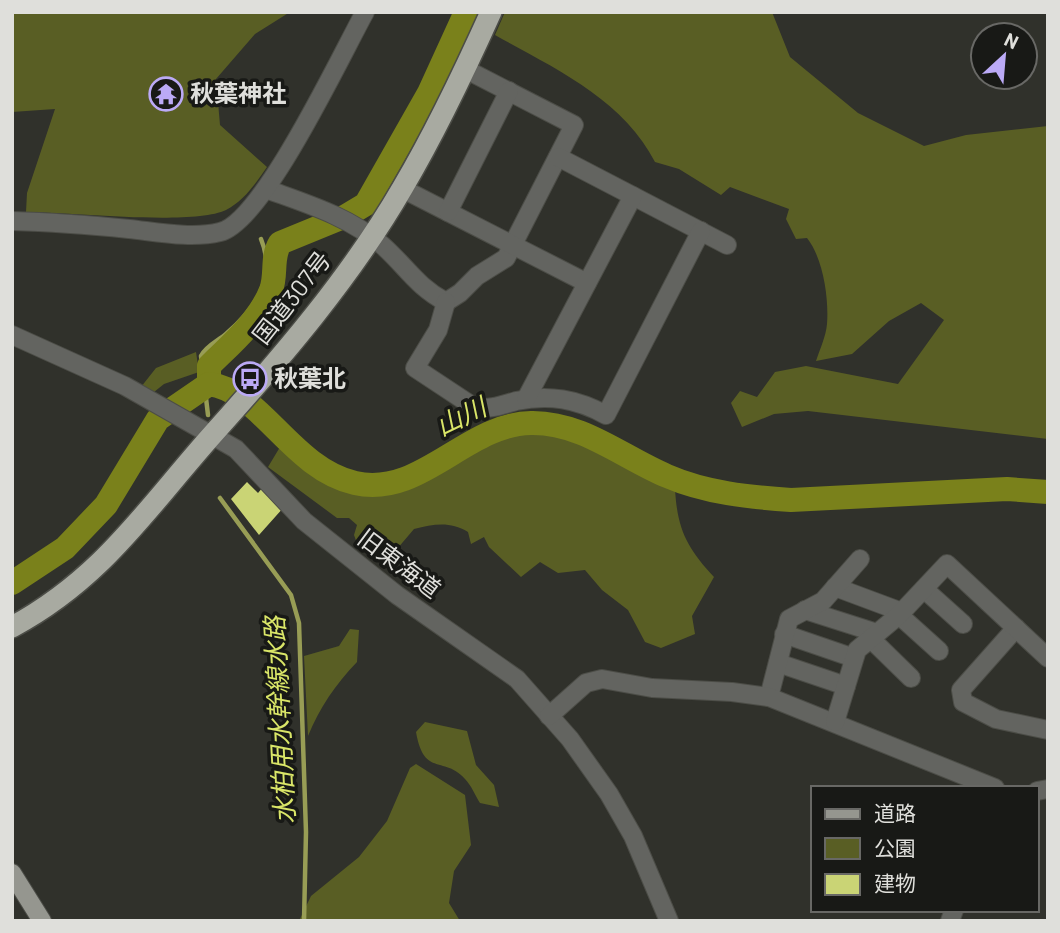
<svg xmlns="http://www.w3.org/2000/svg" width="1060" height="933" viewBox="0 0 1060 933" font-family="Barlow,'Noto Sans JP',sans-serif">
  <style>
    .green { fill: #595e24 }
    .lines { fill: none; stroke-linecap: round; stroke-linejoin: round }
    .stream { stroke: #989d55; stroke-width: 4.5 }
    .river { stroke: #7a811b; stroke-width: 24 }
    .building { fill: #cad475 }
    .minor-casing { stroke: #4c4d47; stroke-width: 20 }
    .major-casing { stroke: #4c4d47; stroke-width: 20 }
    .highway-casing { stroke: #4c4d47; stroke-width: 24 }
    .minor { stroke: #636460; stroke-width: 18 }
    .major { stroke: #95968f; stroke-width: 18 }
    .highway { stroke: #a8aaa1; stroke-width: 21 }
    .labels { text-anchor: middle; stroke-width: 7; stroke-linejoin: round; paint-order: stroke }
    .poi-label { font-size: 24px; font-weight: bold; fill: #dfdfdb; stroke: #181916; text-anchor: start }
    .street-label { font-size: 24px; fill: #dfdfdb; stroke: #181916 }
    .water-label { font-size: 26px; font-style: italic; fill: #dae668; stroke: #181916 }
  </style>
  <rect width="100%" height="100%" fill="#30312b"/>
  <g class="green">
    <path d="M12,12H290L255,34L216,79L220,125L267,167C256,183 244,201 226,210C193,226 69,212 26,212L27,193L55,109L12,112Z"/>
    <path d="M505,12H772L790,57L858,113L924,146L966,135L1048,126V439L808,411L774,414L742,427L731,403L740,391L757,397L775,372L806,366L898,384L944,320L921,303L889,321L852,354L816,361C820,349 826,336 827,324C829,298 823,258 807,238L796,239L786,219L789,209L730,187L721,195L679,169L655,162C623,99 554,68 495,35Z"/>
    <polygon points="196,352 199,372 164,384 154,392 141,387 156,368"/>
    <path d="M529,427L567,430L675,488C677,529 687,548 714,577L692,616L695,634L661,648L645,642L628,610L602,590L585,570L558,573L540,562L521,577L489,547L484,537L471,544L468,532C450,521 434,524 414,529L397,549L384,544L367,550L358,546L354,535L357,525L349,518H337L268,467L280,447L321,480L365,492L412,484L429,476L489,438Z"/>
    <path d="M350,629L359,630L357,662C335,685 320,707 308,736L304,656L339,646Z"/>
    <path d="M425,722L467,731L476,765L494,785L499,807L480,803C475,795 471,785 465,779C444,755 424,778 416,732Z"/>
    <polygon points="416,764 465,795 471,845 454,871 449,903 460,921 299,921 311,896 359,857 387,821 410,768"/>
  </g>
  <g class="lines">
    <g class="stream">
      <path d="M208,415L201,356C206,346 218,341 226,334C255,309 277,278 261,239"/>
      <polyline points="220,498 291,595 299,623 306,832 304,921"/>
    </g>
    <g class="river">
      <path d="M209,384V366C231,344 259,321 271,290C277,274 271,258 280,243L346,216L366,204L429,93L466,12"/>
      <path d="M12,583L65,548L106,505L158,419L209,384C260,390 292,469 355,483C421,498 466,424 531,423C582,422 622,457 667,476C706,493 749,497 791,500L1007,489L1048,492"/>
    </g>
  </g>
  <polygon class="building" points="247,482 258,493 263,487 284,507 259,535 231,499"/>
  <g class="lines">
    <defs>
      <g id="minor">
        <path d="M266,189C307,204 348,216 382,245C406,266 416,286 446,302L460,293L477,276L506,258L574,125L465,69"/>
        <polyline points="403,189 587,283"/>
        <polyline points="633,196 727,245"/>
        <polyline points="448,212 509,91"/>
        <path d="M12,221C52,222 90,225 129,229C157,232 192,239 220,232C263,222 341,55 365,12"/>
        <path d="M446,302L438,330L415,368L474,407C489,410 502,405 516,401C549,394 577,399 606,415L701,231"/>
        <polyline points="12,335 125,386 236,449 304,521 397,595 517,679 570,739 609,794 633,836 669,921"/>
        <polyline points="526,399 633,196 558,157"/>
        <polyline points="835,587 902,612"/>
        <polyline points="924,589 963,624"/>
        <polyline points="805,610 877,633"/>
        <polyline points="899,615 939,651"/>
        <polyline points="1016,628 961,690 963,702 996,719 1048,730"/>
        <polyline points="784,634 854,658"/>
        <polyline points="870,638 911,678"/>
        <polyline points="778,663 846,686"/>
        <polyline points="769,697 789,619 823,601 860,559"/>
        <polyline points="549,716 586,683 602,679 652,688 732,692 769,697 995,788"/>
        <polyline points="835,722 857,650 899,615 947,564 1048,658"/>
        <polyline points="1037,791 1048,789"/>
        <polyline points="950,921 954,910"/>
      </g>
      <polyline id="major" points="12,873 42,921"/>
      <path id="highway" d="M12,627C103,578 147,508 213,434C282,357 351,277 403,187C436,131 464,72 491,12"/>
    </defs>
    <use href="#minor" class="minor-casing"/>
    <use href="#major" class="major-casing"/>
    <use href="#highway" class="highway-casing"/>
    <use href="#minor" class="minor"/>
    <use href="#major" class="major"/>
    <use href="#highway" class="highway"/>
  </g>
  <defs>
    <symbol id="temple-ring" viewBox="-11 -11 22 22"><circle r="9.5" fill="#181916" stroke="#bbaaf6" stroke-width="1.5"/><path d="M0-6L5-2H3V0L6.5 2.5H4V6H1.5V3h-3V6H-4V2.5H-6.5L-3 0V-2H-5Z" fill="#bbaaf6"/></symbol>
    <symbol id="bus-ring" viewBox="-11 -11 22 22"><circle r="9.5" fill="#181916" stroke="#bbaaf6" stroke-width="1.5"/><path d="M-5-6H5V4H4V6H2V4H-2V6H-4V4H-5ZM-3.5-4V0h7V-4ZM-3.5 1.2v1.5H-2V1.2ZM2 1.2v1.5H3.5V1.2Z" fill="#bbaaf6"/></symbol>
  </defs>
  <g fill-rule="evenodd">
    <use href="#temple-ring" x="147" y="75" width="38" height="38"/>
    <use href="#bus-ring" x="231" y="360" width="38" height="38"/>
  </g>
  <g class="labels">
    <g class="poi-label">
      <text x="190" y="102">秋葉神社</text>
      <text x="274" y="387">秋葉北</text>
    </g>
    <g class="street-label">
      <text transform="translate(292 298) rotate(-52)" y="8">国道307号</text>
      <text transform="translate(399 564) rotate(37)" y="8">旧東海道</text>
    </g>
    <g class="water-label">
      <text transform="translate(461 417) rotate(-26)" y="9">山川</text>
      <text transform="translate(280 720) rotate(-93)" y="9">水柏用水幹線水路</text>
    </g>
  </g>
  <rect width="1060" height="933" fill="none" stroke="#dfdfdb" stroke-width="28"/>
  <rect x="811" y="786" width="228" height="126" fill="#181916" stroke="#686865" stroke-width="2"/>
  <rect x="825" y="809" width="35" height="10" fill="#95968f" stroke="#686865" stroke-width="2"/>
  <text x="874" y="821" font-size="21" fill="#dfdfdb">道路</text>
  <rect x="825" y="838" width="35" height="21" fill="#595e24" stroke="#686865" stroke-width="2"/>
  <text x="874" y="856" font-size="21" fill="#dfdfdb">公園</text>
  <rect x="825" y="874" width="35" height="21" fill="#cad475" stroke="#686865" stroke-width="2"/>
  <text x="874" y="891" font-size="21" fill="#dfdfdb">建物</text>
  <g transform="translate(1004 56) rotate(26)"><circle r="33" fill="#181916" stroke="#686865" stroke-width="2"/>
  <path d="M0-5L12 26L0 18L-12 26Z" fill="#bbaaf6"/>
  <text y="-10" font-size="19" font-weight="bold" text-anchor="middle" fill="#dfdfdb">N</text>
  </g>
</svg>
